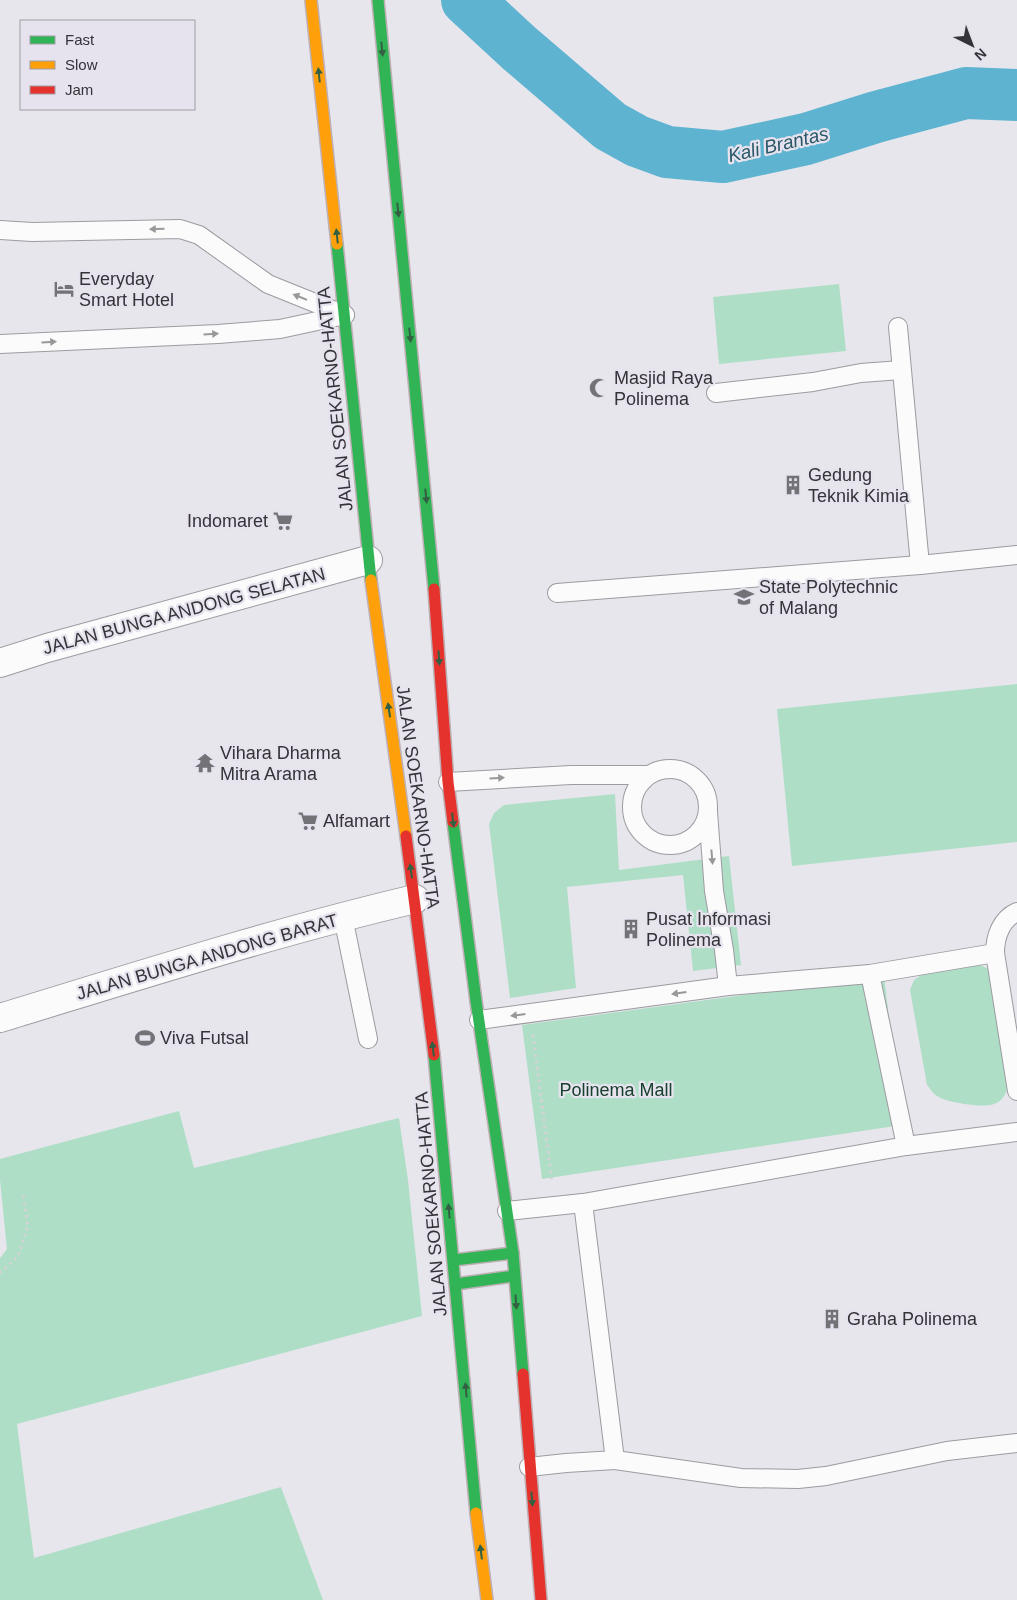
<svg xmlns="http://www.w3.org/2000/svg" width="1017" height="1600" viewBox="0 0 1017 1600" font-family="Helvetica,sans-serif">
  <style>
    .green { fill: #afdec7 }
    .lines { fill: none; stroke-linecap: round; stroke-linejoin: round }
    .river { stroke: #5eb3d0; stroke-width: 52 }
    .lane-casing { stroke: #9c9ba0; stroke-width: 20 }
    .street-casing { stroke: #9c9ba0; stroke-width: 30 }
    .fast-casing { stroke: #beb0b5; stroke-width: 14 }
    .slow-casing { stroke: #beb0b5; stroke-width: 14 }
    .jam-casing { stroke: #beb0b5; stroke-width: 14 }
    .path { stroke: #d3d2d4; stroke-width: 3; stroke-dasharray: 2.5 4; stroke-linecap: butt }
    .lane { stroke: #fbfbfc; stroke-width: 18 }
    .street { stroke: #fbfbfc; stroke-width: 28 }
    .fast { stroke: #30b455; stroke-width: 11 }
    .slow { stroke: #ff9f0a; stroke-width: 11 }
    .jam { stroke: #e5322d; stroke-width: 11 }
    .oneway { fill: #336042 }
    .oneway2 { fill: #98979a }
    .labels { text-anchor: middle; stroke-width: 4.5; stroke-linejoin: round; paint-order: stroke }
    .poi-label { font-size: 18px; fill: #343337; stroke: #e6e3ef; text-anchor: start }
    .street-label { font-size: 18px; fill: #343337; stroke: #e6e3ef }
    .park-label { font-size: 18px; fill: #17402c; stroke: #e6e3ef }
    .water-label { font-size: 19px; font-style: italic; fill: #295768; stroke: #e6e3ef }
  </style>
  <rect width="100%" height="100%" fill="#e7e6ec"/>
  <g class="green">
    <polygon points="839,284 846,351 719,364 713,297"/>
    <polygon points="1017,684 1017,842 792,866 777,709"/>
    <polygon points="615,794 619,870 729,856 741,965 693,971 683,875 567,887 576,988 510,998 489,824 494,813 504,805"/>
    <path d="M981,965L993,972L1009,1078C1007,1109 988,1107 964,1104C955,1102 945,1101 937,1096C933,1094 930,1088 927,1085L910,990L914,980L926,972Z"/>
    <polygon points="884,976 902,1125 542,1179 522,1025"/>
    <polygon points="179,1111 194,1168 399,1118 408,1180 422,1316 17,1424 34,1558 281,1487 323,1600 0,1600 0,1258 7,1249 0,1180 0,1159"/>
  </g>
  <g class="lines">
    <polyline class="river" points="467,0 519,48 610,126 637,141 667,152 723,157 806,139 876,117 966,93 1017,95"/>
    <defs>
      <g id="lane">
        <polyline points="0,230 32,232 180,229 199,235 268,284 345,315"/>
        <polyline points="898,327 920,565"/>
        <polyline points="0,344 218,334 280,329 345,315"/>
        <polyline points="716,393 813,382 861,373 901,370"/>
        <polyline points="557,593 920,565 1017,555"/>
        <circle cx="670" cy="807" r="38"/>
        <polyline points="448,782 571,775 648,775"/>
        <polyline points="708,812 714,891 724,950 728,986"/>
        <polyline points="343,917 368,1039"/>
        <polyline points="995,953 1017,1091"/>
        <polyline points="870,974 906,1146 1017,1132"/>
        <path d="M479,1020L728,986L870,974L995,953C995,937 1001,919 1017,912"/>
        <polyline points="507,1211 583,1203 906,1146"/>
        <polyline points="615,1460 741,1478 798,1479 826,1476 947,1451 1017,1443"/>
        <polyline points="529,1467 566,1463 615,1460 583,1203"/>
      </g>
      <g id="street">
        <polyline points="0,663 47,648 368,560"/>
        <path d="M0,1018C138,976 275,932 415,899"/>
      </g>
      <g id="fast">
        <polyline points="378,0 434,589"/>
        <polyline points="337,244 371,580"/>
        <polyline points="453,822 476,1001 513,1253 523,1374"/>
        <polyline points="434,1055 476,1513"/>
        <polyline points="454,1260 513,1253"/>
        <polyline points="456,1284 514,1276"/>
      </g>
      <g id="slow">
        <polyline points="311,0 337,244"/>
        <polyline points="371,580 406,836"/>
        <polyline points="476,1513 487,1600"/>
      </g>
      <g id="jam">
        <polyline points="434,589 448,782 453,822"/>
        <polyline points="406,836 434,1055"/>
        <polyline points="523,1374 541,1600"/>
      </g>
    </defs>
    <use href="#lane" class="lane-casing"/>
    <use href="#street" class="street-casing"/>
    <use href="#fast" class="fast-casing"/>
    <use href="#slow" class="slow-casing"/>
    <use href="#jam" class="jam-casing"/>
    <g class="path">
      <polyline points="533,1035 552,1182"/>
      <polyline points="0,1273 18,1256 28,1226 23,1194"/>
    </g>
    <use href="#lane" class="lane"/>
    <use href="#street" class="street"/>
    <use href="#fast" class="fast"/>
    <use href="#slow" class="slow"/>
    <use href="#jam" class="jam"/>
  </g>
  <defs><path id="oneway-solid" d="M-6-.8H1V-3.2L6.5 0L1 3.2V.8H-6Z" transform="scale(1.25)"/></defs>
  <g class="oneway">
    <use href="#oneway-solid" transform="translate(382 49) rotate(84)"/>
    <use href="#oneway-solid" transform="translate(319 75) rotate(-96)"/>
    <use href="#oneway-solid" transform="translate(398 210) rotate(84)"/>
    <use href="#oneway-solid" transform="translate(337 236) rotate(-96)"/>
    <use href="#oneway-solid" transform="translate(410 335) rotate(84)"/>
    <use href="#oneway-solid" transform="translate(426 496) rotate(84)"/>
    <use href="#oneway-solid" transform="translate(439 658) rotate(86)"/>
    <use href="#oneway-solid" transform="translate(389 710) rotate(-98)"/>
    <use href="#oneway-solid" transform="translate(453 820) rotate(83)"/>
    <use href="#oneway-solid" transform="translate(411 871) rotate(-98)"/>
    <use href="#oneway-solid" transform="translate(433 1049) rotate(-97)"/>
    <use href="#oneway-solid" transform="translate(449 1211) rotate(-95)"/>
    <use href="#oneway-solid" transform="translate(516 1302) rotate(86)"/>
    <use href="#oneway-solid" transform="translate(466 1390) rotate(-95)"/>
    <use href="#oneway-solid" transform="translate(532 1499) rotate(85)"/>
    <use href="#oneway-solid" transform="translate(481 1552) rotate(-97)"/>
  </g>
  <g class="oneway2">
    <use href="#oneway-solid" transform="translate(157 229) rotate(179)"/>
    <use href="#oneway-solid" transform="translate(300 297) rotate(-158)"/>
    <use href="#oneway-solid" transform="translate(211 334) rotate(-3)"/>
    <use href="#oneway-solid" transform="translate(49 342) rotate(-3)"/>
    <use href="#oneway-solid" transform="translate(497 778) rotate(-3)"/>
    <use href="#oneway-solid" transform="translate(712 857) rotate(85)"/>
    <use href="#oneway-solid" transform="translate(679 993) rotate(172)"/>
    <use href="#oneway-solid" transform="translate(518 1015) rotate(173)"/>
  </g>
  <defs>
    <symbol id="hotel-bare" viewBox="-9 -9 18 18"><path d="M-6-4.5h1.5V1H6V5H4.5V3h-9V5H-6ZM-4 0a1.8 1.8 0 1 1 3.6 0ZM.5 0V-2.5h3Q6-2.5 6 0Z" fill="#737276" stroke="#e6e3ef" stroke-width="2.5" paint-order="stroke"/></symbol>
    <symbol id="mosque-bare" viewBox="-9 -9 18 18"><path d="M3.5-4.9A6 6 0 1 0 3.5 4.9A5 5 0 1 1 3.5-4.9Z" fill="#737276" stroke="#e6e3ef" stroke-width="2.5" paint-order="stroke"/></symbol>
    <symbol id="building-bare" viewBox="-9 -9 18 18"><path d="M-4-6H4V6H1V3H-1V6H-4ZM-2.5-4.3h1.7v1.8h-1.7ZM.8-4.3h1.7v1.8H.8ZM-2.5-1h1.7V.8h-1.7ZM.8-1h1.7V.8H.8Z" fill="#737276" stroke="#e6e3ef" stroke-width="2.5" paint-order="stroke"/></symbol>
    <symbol id="supermarket-bare" viewBox="-9 -9 18 18"><path d="M-6-5.5h2.5l.6 2H6L4.5 2H-2.5L-4.4-4H-6ZM-1.5 3.2a1.3 1.3 0 1 0 .1 0ZM3 3.2a1.3 1.3 0 1 0 .1 0Z" fill="#737276" stroke="#e6e3ef" stroke-width="2.5" paint-order="stroke"/></symbol>
    <symbol id="university-bare" viewBox="-9 -9 18 18"><path d="M0-5L7-2L0 1L-7-2ZM-4 1L0 2.5L4 1V4Q0 6-4 4Z" fill="#737276" stroke="#e6e3ef" stroke-width="2.5" paint-order="stroke"/></symbol>
    <symbol id="temple-bare" viewBox="-9 -9 18 18"><path d="M0-6L5-2H3V0L6.5 2.5H4V6H1.5V3h-3V6H-4V2.5H-6.5L-3 0V-2H-5Z" fill="#737276" stroke="#e6e3ef" stroke-width="2.5" paint-order="stroke"/></symbol>
    <symbol id="stadium-bare" viewBox="-9 -9 18 18"><path d="M0-5a6.5 5 0 1 0 0 10a6.5 5 0 1 0 0-10ZM-3.5-1.8h7v3.6h-7Z" fill="#737276" stroke="#e6e3ef" stroke-width="2.5" paint-order="stroke"/></symbol>
  </defs>
  <g fill-rule="evenodd">
    <use href="#hotel-bare" x="50" y="275" width="28" height="28"/>
    <use href="#mosque-bare" x="585" y="374" width="28" height="28"/>
    <use href="#building-bare" x="779" y="471" width="28" height="28"/>
    <use href="#supermarket-bare" x="269" y="507" width="28" height="28"/>
    <use href="#university-bare" x="730" y="583" width="28" height="28"/>
    <use href="#temple-bare" x="191" y="749" width="28" height="28"/>
    <use href="#supermarket-bare" x="294" y="807" width="28" height="28"/>
    <use href="#building-bare" x="617" y="915" width="28" height="28"/>
    <use href="#stadium-bare" x="131" y="1024" width="28" height="28"/>
    <use href="#building-bare" x="818" y="1305" width="28" height="28"/>
  </g>
  <g class="labels">
    <g class="poi-label">
      <text x="79" y="285">Everyday<tspan x="79" dy="21">Smart Hotel</tspan></text>
      <text x="614" y="384">Masjid Raya<tspan x="614" dy="21">Polinema</tspan></text>
      <text x="808" y="481">Gedung<tspan x="808" dy="21">Teknik Kimia</tspan></text>
      <text x="268" y="527" text-anchor="end">Indomaret</text>
      <text x="759" y="593">State Polytechnic<tspan x="759" dy="21">of Malang</tspan></text>
      <text x="220" y="759">Vihara Dharma<tspan x="220" dy="21">Mitra Arama</tspan></text>
      <text x="323" y="827">Alfamart</text>
      <text x="646" y="925">Pusat Informasi<tspan x="646" dy="21">Polinema</tspan></text>
      <text x="160" y="1044">Viva Futsal</text>
      <text x="847" y="1325">Graha Polinema</text>
    </g>
    <g class="street-label">
      <text transform="translate(335 399) rotate(-96)" y="6">JALAN SOEKARNO-HATTA</text>
      <text transform="translate(184 611) rotate(-15)" y="6">JALAN BUNGA ANDONG SELATAN</text>
      <text transform="translate(418 797) rotate(82)" y="6">JALAN SOEKARNO-HATTA</text>
      <text transform="translate(207 957) rotate(-16)" y="6">JALAN BUNGA ANDONG BARAT</text>
      <text transform="translate(431 1204) rotate(-95)" y="6">JALAN SOEKARNO-HATTA</text>
    </g>
    <g class="park-label">
      <text x="616" y="1096">Polinema Mall</text>
    </g>
    <g class="water-label">
      <text transform="translate(778 144) rotate(-13)" y="7">Kali Brantas</text>
    </g>
  </g>
  <rect x="20" y="20" width="175" height="90" fill="#e6e3ef" stroke="#9f9da5"/>
  <rect x="30" y="36" width="25" height="8" fill="#30b455" stroke="#9f9da5"/>
  <text x="65" y="45" font-size="15" fill="#343337">Fast</text>
  <rect x="30" y="61" width="25" height="8" fill="#ff9f0a" stroke="#9f9da5"/>
  <text x="65" y="70" font-size="15" fill="#343337">Slow</text>
  <rect x="30" y="86" width="25" height="8" fill="#e5322d" stroke="#9f9da5"/>
  <text x="65" y="95" font-size="15" fill="#343337">Jam</text>
  <g transform="translate(972 45) rotate(138)" stroke="#e6e3ef" stroke-width="4" paint-order="stroke">
  <path d="M0-4L9 19L0 12L-9 19Z" fill="#343337"/>
  <text y="-8" font-size="14" font-weight="bold" text-anchor="middle" fill="#343337">N</text>
  </g>
</svg>
